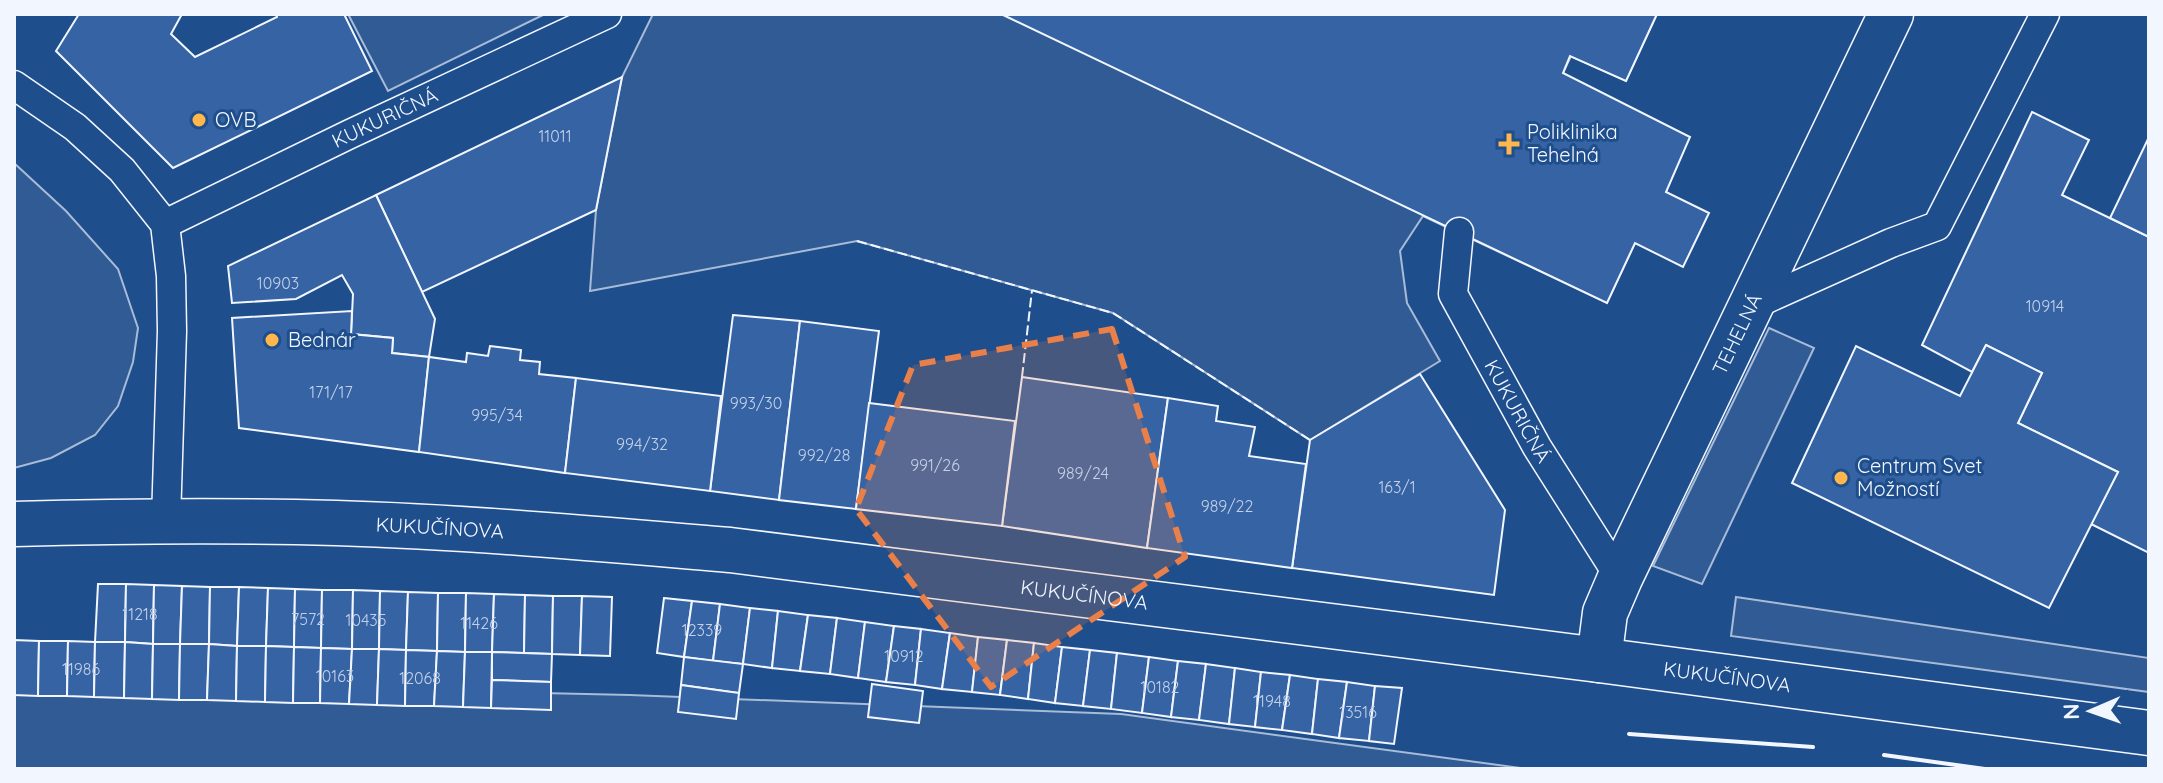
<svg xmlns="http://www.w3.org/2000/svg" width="2163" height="783" viewBox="0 0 2163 783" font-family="Quicksand,sans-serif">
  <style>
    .built { fill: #305b95; stroke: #a8bbd7; stroke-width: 2 }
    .building { fill: #3563a3; stroke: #f2f6ff; stroke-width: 2 }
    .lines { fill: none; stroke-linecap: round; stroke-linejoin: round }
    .service-casing { stroke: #f2f6ff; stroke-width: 31 }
    .minor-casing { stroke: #f2f6ff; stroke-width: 47 }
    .tertiary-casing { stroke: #f2f6ff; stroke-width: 47 }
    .service { stroke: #1f4e8c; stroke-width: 28 }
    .minor { stroke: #1f4e8c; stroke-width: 44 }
    .tertiary { stroke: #1f4e8c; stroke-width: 44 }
    .fence { stroke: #f2f6ff; stroke-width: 2; stroke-dasharray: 10 4; stroke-linecap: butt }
    .wall { stroke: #f2f6ff; stroke-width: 4 }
    .marked { fill: #ea8049; fill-opacity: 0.2; stroke: #ea8049; stroke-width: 6; stroke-dasharray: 16 10; stroke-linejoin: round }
    .poi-dot { fill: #ffb74d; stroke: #1f4e8c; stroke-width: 3 }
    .labels { text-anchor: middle; stroke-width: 6; stroke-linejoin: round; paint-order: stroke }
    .number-label { font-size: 16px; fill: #c3d1e8 }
    .street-label { font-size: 20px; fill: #f2f6ff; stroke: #1f4e8c }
    .poi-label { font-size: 20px; fill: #f2f6ff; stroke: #1f4e8c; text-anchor: start }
  </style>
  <rect width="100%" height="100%" fill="#1f4e8c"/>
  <g class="built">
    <polygon points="348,14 545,14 388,91"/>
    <polygon points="653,14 1657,14 1626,81 1571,56 1563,73 1676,167 1666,192 1635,243 1607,303 1423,216 1400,251 1407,303 1440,361 1310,440 1113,313 857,241 590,291 596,210 622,77"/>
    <polygon points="14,163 66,211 118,269 138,328 133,362 118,406 95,435 51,458 14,468"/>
    <polygon points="1769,328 1814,348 1702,584 1653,566"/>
    <polygon points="1736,597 2149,658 2149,692 1731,636"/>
    <polygon points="14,681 630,695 1121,714 1528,769 14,769"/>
  </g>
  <g class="building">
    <polygon points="79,14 182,14 171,34 195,57 277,17 276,14 344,14 372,71 173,168 56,51"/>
    <polygon points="1001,14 1657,14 1626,81 1570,56 1563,73 1690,137 1666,192 1709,213 1683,267 1635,243 1607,303"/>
    <polygon points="622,77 596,210 422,292 376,195"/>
    <polygon points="2032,112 2089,140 2062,195 2149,237 2149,553 2091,524 2118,472 2018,423 2042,373 1986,345 1972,372 1922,345"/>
    <polygon points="2149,137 2149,237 2110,218"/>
    <polygon points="376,195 435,319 429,357 392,353 393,338 351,334 353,294 342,275 296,299 232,303 228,266"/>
    <polygon points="352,311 351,334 393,338 392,353 429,357 419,452 239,428 232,318"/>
    <polygon points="733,315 800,321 779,500 710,491"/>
    <polygon points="800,321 879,331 856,509 779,500"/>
    <polygon points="1986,345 2042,373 2018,423 2118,472 2049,608 1792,483 1856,346 1960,396"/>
    <polygon points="490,346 521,350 520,360 540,362 539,374 576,378 565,473 419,452 429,357 466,362 467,353 488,356"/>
    <polygon points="1420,374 1505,510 1494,595 1292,568 1310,440"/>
    <polygon points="1022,377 1168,398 1147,548 1002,526"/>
    <polygon points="576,378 721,396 710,491 565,473"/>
    <polygon points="1168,398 1218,406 1216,421 1255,427 1249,456 1306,464 1292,568 1147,548"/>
    <polygon points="869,403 1015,421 1002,526 856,509"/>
    <polygon points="98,584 126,584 125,642 95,642"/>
    <polygon points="126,584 154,585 153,644 125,642"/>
    <polygon points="154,585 182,586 180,644 153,644"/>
    <polygon points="182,586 210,587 209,644 180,644"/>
    <polygon points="210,587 239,587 237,646 209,644"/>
    <polygon points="239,587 268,588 266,646 237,646"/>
    <polygon points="268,588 295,589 294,647 266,646"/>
    <polygon points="295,589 322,590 321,648 294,647"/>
    <polygon points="322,590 353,590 352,649 321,648"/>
    <polygon points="353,590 380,591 379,649 352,649"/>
    <polygon points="380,591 408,592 406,650 379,649"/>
    <polygon points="408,592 438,593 437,651 406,650"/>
    <polygon points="438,593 466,593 465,652 437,651"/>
    <polygon points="466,593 494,594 492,652 465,652"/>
    <polygon points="494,594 525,595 524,653 492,652"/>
    <polygon points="525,595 553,596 552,654 524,653"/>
    <polygon points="553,596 582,596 580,655 552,654"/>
    <polygon points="582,596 612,597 610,656 580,655"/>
    <polygon points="664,598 692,601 684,657 657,653"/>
    <polygon points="692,601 720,604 713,661 684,657"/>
    <polygon points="720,604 750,608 743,664 713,661"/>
    <polygon points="750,608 778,611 772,668 743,664"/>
    <polygon points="778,611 808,615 800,671 772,668"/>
    <polygon points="808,615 837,618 830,674 800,671"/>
    <polygon points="837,618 865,622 858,678 830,674"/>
    <polygon points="865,622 894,626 886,682 858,678"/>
    <polygon points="894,626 921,629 915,685 886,682"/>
    <polygon points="921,629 950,633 942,689 915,685"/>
    <polygon points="950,633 978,637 972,692 942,689"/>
    <polygon points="978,637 1007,640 1000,695 972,692"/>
    <polygon points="14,640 39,641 38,696 14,695"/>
    <polygon points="1007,640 1034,643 1028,699 1000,695"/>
    <polygon points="39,641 68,641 67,696 38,696"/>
    <polygon points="68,641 95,642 94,697 67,696"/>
    <polygon points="95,642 125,642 124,698 94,697"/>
    <polygon points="125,642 153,644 152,699 124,698"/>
    <polygon points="1034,643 1062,647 1055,703 1028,699"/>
    <polygon points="153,644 180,644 179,700 152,699"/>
    <polygon points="180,644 209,644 207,700 179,700"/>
    <polygon points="209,644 237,646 236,701 207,700"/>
    <polygon points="237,646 266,646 265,702 236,701"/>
    <polygon points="266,646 294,647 293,703 265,702"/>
    <polygon points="294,647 321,648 320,703 293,703"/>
    <polygon points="1062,647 1090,650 1083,706 1055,703"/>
    <polygon points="321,648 352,649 349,704 320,703"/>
    <polygon points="352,649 379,649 377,705 349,704"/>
    <polygon points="379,649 406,650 405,706 377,705"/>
    <polygon points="406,650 437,651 434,706 405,706"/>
    <polygon points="1090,650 1117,653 1111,709 1083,706"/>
    <polygon points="437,651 465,652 463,707 434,706"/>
    <polygon points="465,652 492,652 491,708 463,707"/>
    <polygon points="492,652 552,654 551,682 492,680"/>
    <polygon points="1117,653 1149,657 1142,713 1111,709"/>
    <polygon points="684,657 743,664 739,693 681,685"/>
    <polygon points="1149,657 1178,661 1171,717 1142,713"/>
    <polygon points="1178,661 1206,664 1199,720 1171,717"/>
    <polygon points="1206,664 1235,668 1229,724 1199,720"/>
    <polygon points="1235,668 1261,672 1255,727 1229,724"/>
    <polygon points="1261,672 1290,675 1282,730 1255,727"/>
    <polygon points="1290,675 1318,679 1312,734 1282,730"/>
    <polygon points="1318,679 1347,682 1339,738 1312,734"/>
    <polygon points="492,680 551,682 551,710 491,708"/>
    <polygon points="1347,682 1375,686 1369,741 1339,738"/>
    <polygon points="872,684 923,691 919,723 868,717"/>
    <polygon points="681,685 739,693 736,719 678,712"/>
    <polygon points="1375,686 1402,688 1394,744 1369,741"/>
  </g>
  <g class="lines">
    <defs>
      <g id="service">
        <polyline points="14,85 75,127 122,170 165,224 171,276 172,331 166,520"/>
        <path id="s1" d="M165,224L350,134L607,14"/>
        <path id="s2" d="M1459,232L1453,294L1537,447L1620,578"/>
        <polyline points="1753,305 1891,243 1937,226 2045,14"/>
      </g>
      <g id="minor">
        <path id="s3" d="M1599,660L1605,613L1620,578L1891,14"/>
      </g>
      <g id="tertiary">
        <path id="s4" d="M14,524C121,521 228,520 336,523C467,527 599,539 730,550L1599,660L2149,733"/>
      </g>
    </defs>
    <use href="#service" class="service-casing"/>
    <use href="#minor" class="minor-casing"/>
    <use href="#tertiary" class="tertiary-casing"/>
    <use href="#service" class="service"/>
    <use href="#minor" class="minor"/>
    <use href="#tertiary" class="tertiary"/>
    <g class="fence">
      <polyline points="857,241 1113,313 1310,440"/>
      <polyline points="1022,377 1032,290"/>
    </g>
    <g class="wall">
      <polyline points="1629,734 1813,747"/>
      <polyline points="1884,755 1985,769"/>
    </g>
  </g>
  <path class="marked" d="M1112,329L1185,557L991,687L856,509L913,365Z"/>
  <g class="poi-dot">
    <circle cx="199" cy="120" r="8"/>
    <path d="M1505 132h8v8h8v8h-8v8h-8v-8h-8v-8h8z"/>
    <circle cx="272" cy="340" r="8"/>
    <circle cx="1841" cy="478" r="8"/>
  </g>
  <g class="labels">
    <g class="number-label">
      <text x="555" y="142">11011</text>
      <text x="278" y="289">10903</text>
      <text x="2045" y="312">10914</text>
      <text x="331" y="398">171/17</text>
      <text x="756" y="409">993/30</text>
      <text x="497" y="421">995/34</text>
      <text x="642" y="450">994/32</text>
      <text x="824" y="461">992/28</text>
      <text x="935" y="471">991/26</text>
      <text x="1083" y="479">989/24</text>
      <text x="1397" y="493">163/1</text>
      <text x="1227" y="512">989/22</text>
      <text x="140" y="620">11218</text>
      <text x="308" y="625">7572</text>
      <text x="366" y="626">10435</text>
      <text x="479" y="629">11426</text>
      <text x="702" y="636">12339</text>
      <text x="904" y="662">10912</text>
      <text x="81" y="675">11986</text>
      <text x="335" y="682">10163</text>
      <text x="420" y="684">12068</text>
      <text x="1160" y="693">10182</text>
      <text x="1272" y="707">11948</text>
      <text x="1358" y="718">13516</text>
    </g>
    <g class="street-label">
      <text dy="7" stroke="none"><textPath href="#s1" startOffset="244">KUKURIČNÁ</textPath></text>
      <text dy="7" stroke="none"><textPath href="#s3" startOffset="356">TEHELNÁ</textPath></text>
      <text dy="7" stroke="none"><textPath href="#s2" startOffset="196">KUKURIČNÁ</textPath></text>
      <text dy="7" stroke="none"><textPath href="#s4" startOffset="426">KUKUČÍNOVA</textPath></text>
      <text dy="7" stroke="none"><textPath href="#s4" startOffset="1074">KUKUČÍNOVA</textPath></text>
      <text dy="7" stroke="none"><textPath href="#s4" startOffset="1722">KUKUČÍNOVA</textPath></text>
    </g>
    <g class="poi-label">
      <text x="215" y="127">OVB</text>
      <text x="1527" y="139">Poliklinika<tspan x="1527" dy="23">Tehelná</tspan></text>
      <text x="288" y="347">Bednár</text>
      <text x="1857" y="473">Centrum Svet<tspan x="1857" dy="23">Možností</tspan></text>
    </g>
  </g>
  <rect width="2163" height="783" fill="none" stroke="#f2f6ff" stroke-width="32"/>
  <g transform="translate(2091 711) rotate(268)" stroke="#1f4e8c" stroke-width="6" paint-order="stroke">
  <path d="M0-6L14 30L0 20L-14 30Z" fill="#f2f6ff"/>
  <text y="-12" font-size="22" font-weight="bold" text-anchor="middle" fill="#f2f6ff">N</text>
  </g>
</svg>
